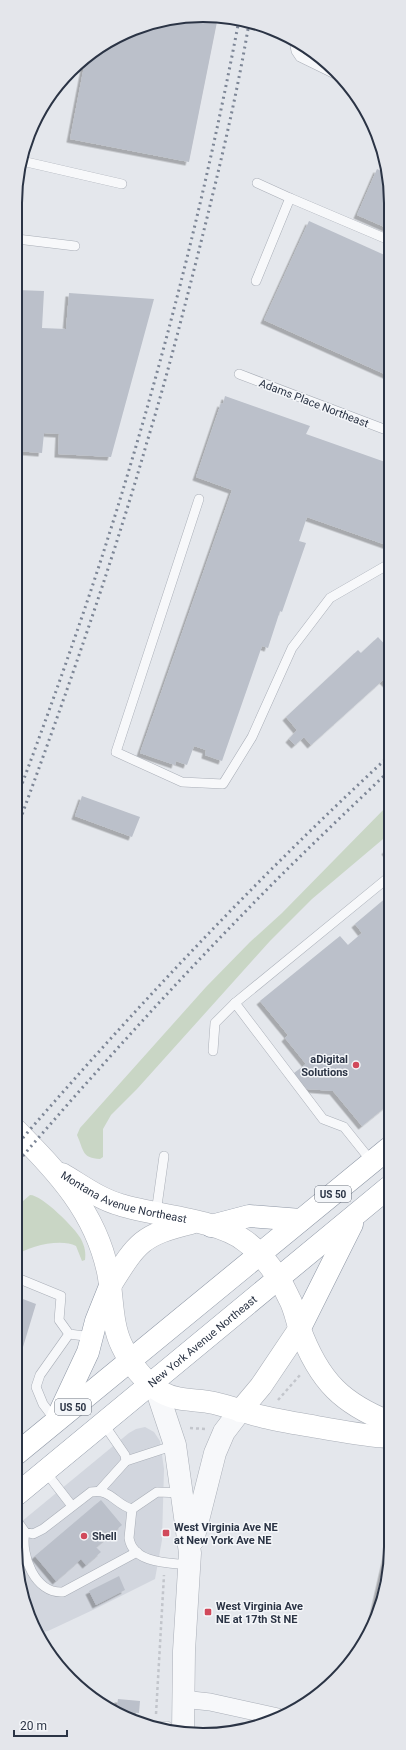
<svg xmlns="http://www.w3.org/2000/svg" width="406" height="1750" viewBox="0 0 406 1750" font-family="Roboto,sans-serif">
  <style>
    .built { fill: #d2d6de }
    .green { fill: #c9d6c5 }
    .building { fill: #bbc0ca; filter: url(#shadow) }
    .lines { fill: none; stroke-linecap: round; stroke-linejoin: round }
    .service-casing { stroke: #a9aeb7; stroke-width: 10 }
    .minor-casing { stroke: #a9aeb7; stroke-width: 18 }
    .tertiary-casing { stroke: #a9aeb7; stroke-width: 23 }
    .secondary-casing { stroke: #a9aeb7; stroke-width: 23 }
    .trunk-casing { stroke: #8b94a3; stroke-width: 23 }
    .path { stroke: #c2c5cb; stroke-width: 2.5; stroke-dasharray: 3 3; stroke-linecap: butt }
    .service { stroke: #f7f8fa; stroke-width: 9 }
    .minor { stroke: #f7f8fa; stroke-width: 17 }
    .tertiary { stroke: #f7f8fa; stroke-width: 22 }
    .secondary { stroke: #fff; stroke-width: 22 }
    .trunk { stroke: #fff; stroke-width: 22 }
    .rail { stroke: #7d8696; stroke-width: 3; stroke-dasharray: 2 4; stroke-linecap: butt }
    .poi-dot { fill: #d1495b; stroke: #f4f6f9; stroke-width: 1.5 }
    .labels { text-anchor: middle; stroke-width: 3; stroke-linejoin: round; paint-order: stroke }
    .shield { fill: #f4f6f9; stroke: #676e7b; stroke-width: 1 }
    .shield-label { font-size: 10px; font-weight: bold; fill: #2b3445 }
    .street-label { font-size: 11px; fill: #2b3445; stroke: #f4f6f9 }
    .poi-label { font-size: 11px; font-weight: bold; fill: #2b3445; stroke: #f4f6f9; text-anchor: start }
    .rim { fill: none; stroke: #2b3445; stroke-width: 2 }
  </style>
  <defs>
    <filter id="shadow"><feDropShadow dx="-3.5" dy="3.5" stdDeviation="0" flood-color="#0004"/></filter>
  </defs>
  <rect width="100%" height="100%" fill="#e4e7ec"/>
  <polygon class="built" points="145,1427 154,1432 160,1441 164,1469 162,1540 155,1579 95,1609 48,1631 38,1633 29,1619 15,1547 15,1527 129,1433 136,1429"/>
  <g class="green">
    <path d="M389,804V834L312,899L270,941L137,1089L111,1115L103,1129V1157L100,1159C82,1158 84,1151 77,1135L80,1128L206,987L250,942L282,913Z"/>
    <path d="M30,1195C42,1195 75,1228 81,1239C85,1247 86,1253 85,1260L82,1261L76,1246C61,1238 28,1246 15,1256V1208Z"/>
  </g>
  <g class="building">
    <polygon points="218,17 189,162 70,139 86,56 89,54 155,21"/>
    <polygon points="377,169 388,174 389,179 389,229 357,215"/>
    <polygon points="309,221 389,257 389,376 264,320"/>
    <polygon points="17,290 44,291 42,328 66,329 69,293 154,299 111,457 58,454 59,434 44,433 42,453 16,451"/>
    <polygon points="225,396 310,426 306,434 388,463 389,459 389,546 307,517 299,541 306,543 282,612 280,611 268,648 262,646 222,761 205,755 206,750 194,746 187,765 176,761 175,765 140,753 232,490 196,477 221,403 223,404"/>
    <polygon points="378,637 389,649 389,686 383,680 311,745 304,737 295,745 289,739 297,730 286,717 358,650 361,653"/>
    <polygon points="82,796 140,817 132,837 75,816"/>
    <polygon points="389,847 389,856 385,851"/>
    <polygon points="387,897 389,899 389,1104 362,1126 333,1091 307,1089 294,1073 306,1064 285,1038 288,1035 260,1001 340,936 348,945 362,933 355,924"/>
    <polygon points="15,1296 36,1304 23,1347 15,1345"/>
    <polygon points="101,1500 122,1525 96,1547 101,1552 86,1565 81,1559 56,1581 35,1556"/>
    <polygon points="389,1542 389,1572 371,1626 370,1625"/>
    <polygon points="119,1576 125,1590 96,1605 89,1591"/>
    <polygon points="118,1699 140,1701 139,1713 116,1711"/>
  </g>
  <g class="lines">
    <defs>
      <g id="service">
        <polyline points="294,40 296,51 300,57 341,77"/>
        <polyline points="22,161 122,184"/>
        <polyline points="257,183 290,198"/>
        <polyline points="17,239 75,246"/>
        <polyline points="256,281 290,198 389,240"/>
        <polyline points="239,374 389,431"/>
        <polyline points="199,499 116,752 182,782 223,784 252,737 292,648 330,598 389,564"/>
        <polyline points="235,1003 389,877"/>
        <polyline points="213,1051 215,1023 235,1003 323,1119 344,1127 372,1162"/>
        <polyline points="156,1213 164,1156"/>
        <polyline points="22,1280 61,1296 59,1320 69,1334 92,1337"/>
        <polyline points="55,1420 43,1404 36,1387 40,1375 69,1334"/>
        <polyline points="126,1461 175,1445"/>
        <polyline points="45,1471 72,1506"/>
        <polyline points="100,1490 126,1461 125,1455 103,1423"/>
        <path d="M132,1509L129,1538C133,1564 170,1563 189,1565"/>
        <path d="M15,1518L25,1532L33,1534L43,1529L91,1492C110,1488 116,1505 132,1509L157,1492L182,1493"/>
        <path d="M25,1532C20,1555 35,1594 63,1592L137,1552"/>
        <polyline points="158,1726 167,1726"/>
      </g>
      <polyline id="minor" points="182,1699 210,1702 278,1717"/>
      <g id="tertiary">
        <polyline points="156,1388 175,1445 190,1553 184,1651 183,1732"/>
        <polyline points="193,1540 215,1453 224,1432 240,1411"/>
      </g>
      <g id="secondary">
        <path d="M16,1130C58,1173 95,1211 108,1272C113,1297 111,1324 122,1346C130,1363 145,1383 161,1392C179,1402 196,1399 214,1403C231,1407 247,1413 264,1417C281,1421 300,1424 317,1427C341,1431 365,1436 389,1437"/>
        <path id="s1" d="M62,1174C81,1185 99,1199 121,1205C155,1216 217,1219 245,1241C263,1254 280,1278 289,1298C294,1307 296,1317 299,1327C307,1349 318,1372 335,1389C351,1405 369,1414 389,1422"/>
        <path d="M110,1286C137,1243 141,1235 191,1223"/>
        <polyline points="240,1411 261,1386 300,1328"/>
      </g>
      <g id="trunk">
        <polyline points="211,1226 249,1216 301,1220"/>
        <polyline points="300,1328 352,1224"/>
        <polyline points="58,1416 88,1352 96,1321 110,1286"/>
        <polyline points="15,1455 389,1148"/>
        <path id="s2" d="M15,1496L389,1187"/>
      </g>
    </defs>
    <use href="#service" class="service-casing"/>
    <use href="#minor" class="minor-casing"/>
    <use href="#tertiary" class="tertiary-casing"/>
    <use href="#secondary" class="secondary-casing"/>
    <use href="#trunk" class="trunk-casing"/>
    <g class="path">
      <polyline points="278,1400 300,1375"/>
      <polyline points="190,1428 205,1429"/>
      <polyline points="156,1714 164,1575"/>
    </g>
    <use href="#service" class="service"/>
    <use href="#minor" class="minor"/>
    <use href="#tertiary" class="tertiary"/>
    <use href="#secondary" class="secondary"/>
    <use href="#trunk" class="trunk"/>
    <g class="rail">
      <path d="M16,800C45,723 73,645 99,566C157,387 204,204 239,20"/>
      <path d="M16,831C63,703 109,574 147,442C166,380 182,317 198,254C217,178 236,101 249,23"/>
      <path d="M15,1147C133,1010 257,878 389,756"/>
      <path d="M15,1165C89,1079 165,994 244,913C291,864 340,818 389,771"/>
    </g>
  </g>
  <g class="poi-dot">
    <circle cx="356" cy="1065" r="4"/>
    <rect x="162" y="1529" width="8" height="8" rx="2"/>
    <circle cx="84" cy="1536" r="4"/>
    <rect x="204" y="1608" width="8" height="8" rx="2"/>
  </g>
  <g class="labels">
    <g class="shield">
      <rect x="315" y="1186" width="36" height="16" rx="3"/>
      <rect x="55" y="1399" width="36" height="16" rx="3"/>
    </g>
    <g class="shield-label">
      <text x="333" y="1198">US 50</text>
      <text x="73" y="1411">US 50</text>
    </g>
    <g class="street-label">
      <text transform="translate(314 403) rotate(21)" y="4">Adams Place Northeast</text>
      <text dy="4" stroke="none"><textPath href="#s1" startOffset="67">Montana Avenue Northeast</textPath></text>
      <text dy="4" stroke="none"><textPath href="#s2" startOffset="243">New York Avenue Northeast</textPath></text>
    </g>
    <g class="poi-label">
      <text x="348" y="1063" text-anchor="end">aDigital<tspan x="348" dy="13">Solutions</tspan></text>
      <text x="174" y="1531">West Virginia Ave NE<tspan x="174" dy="13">at New York Ave NE</tspan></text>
      <text x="92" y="1540">Shell</text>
      <text x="216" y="1610">West Virginia Ave<tspan x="216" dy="13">NE at 17th St NE</tspan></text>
    </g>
  </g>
  <path d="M0 0H406V1750H0ZM203 22H203A181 181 0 0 1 384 203V1547A181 181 0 0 1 203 1728H203A181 181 0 0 1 22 1547V203A181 181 0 0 1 203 22Z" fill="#e4e6eb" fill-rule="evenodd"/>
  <path class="rim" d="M203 22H203A181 181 0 0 1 384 203V1547A181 181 0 0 1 203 1728H203A181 181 0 0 1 22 1547V203A181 181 0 0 1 203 22Z"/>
  <path d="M14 1730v6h53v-6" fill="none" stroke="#2b3445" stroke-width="2"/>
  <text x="20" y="1730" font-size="12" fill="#2b3445" stroke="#f4f6f9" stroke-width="3" paint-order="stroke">20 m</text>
</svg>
